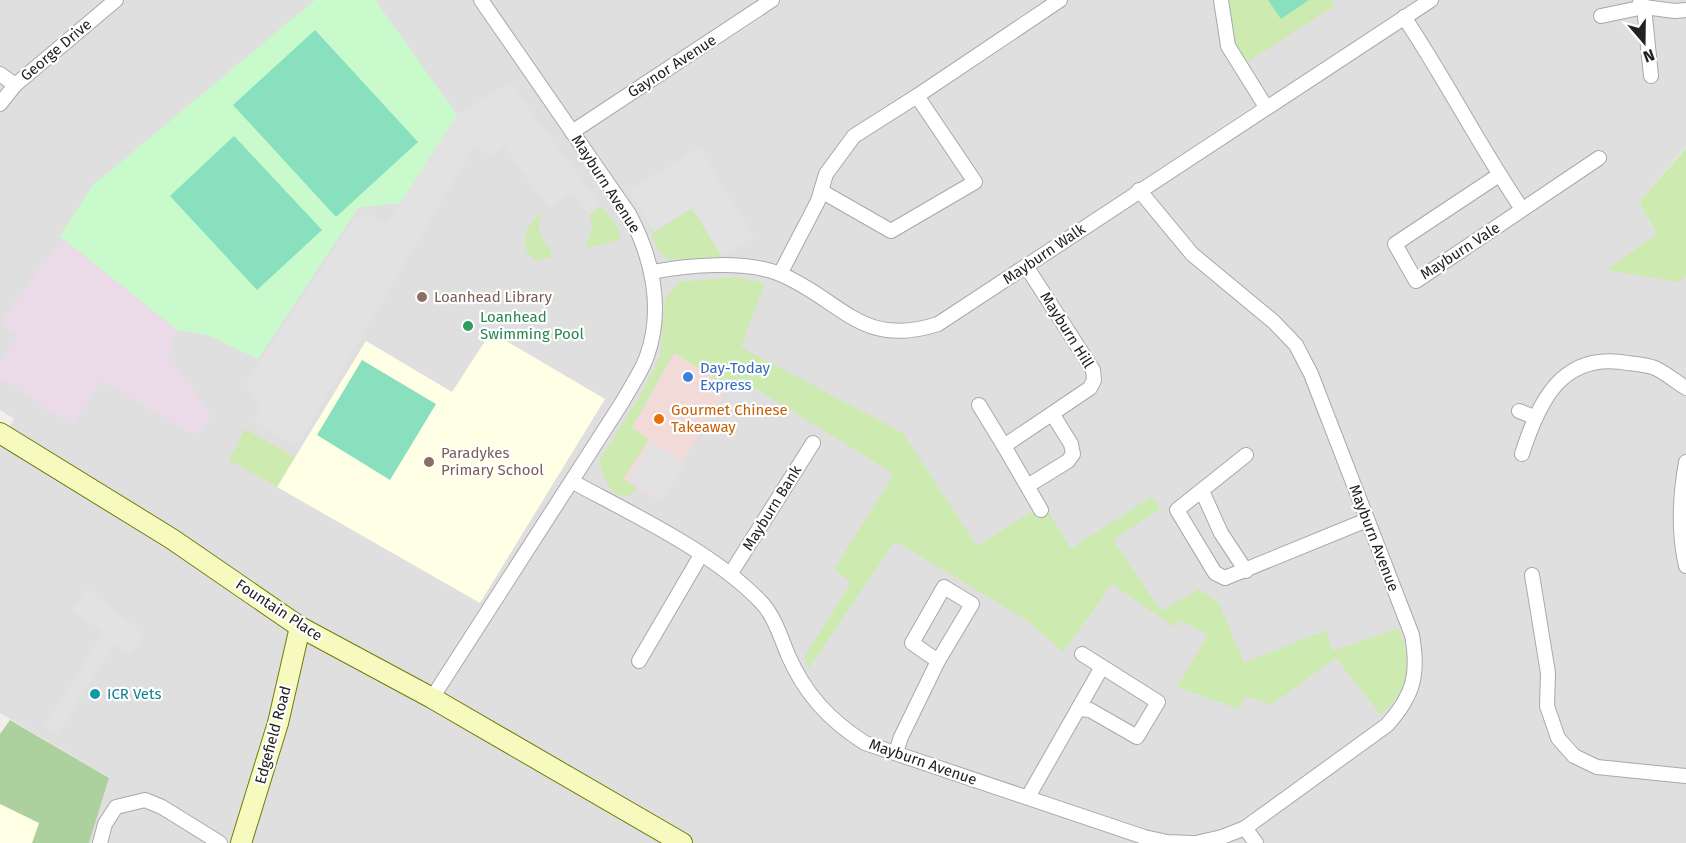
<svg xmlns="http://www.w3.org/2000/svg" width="1686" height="843" viewBox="0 0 1686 843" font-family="'Fira Sans',sans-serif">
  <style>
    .residential { fill: #e0dfdf }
    .commercial { fill: #f2dad9 }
    .industrial { fill: #ebdbe8 }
    .education { fill: #ffffe5 }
    .grass { fill: #cdebb0 }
    .forest { fill: #add19e }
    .park { fill: #c8facc }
    .pitch { fill: #88e0be }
    .parking { fill: #e2e2e2 }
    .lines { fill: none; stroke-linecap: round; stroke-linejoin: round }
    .street-casing { stroke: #a9a9a9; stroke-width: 16 }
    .secondary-casing { stroke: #707d05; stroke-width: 22 }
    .street { stroke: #fff; stroke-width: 14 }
    .secondary { stroke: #f7fabf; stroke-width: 20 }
    .education-dot { fill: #8d6e63; stroke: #fff; stroke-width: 2 }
    .leisure-dot { fill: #2e9e5b; stroke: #fff; stroke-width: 2 }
    .shop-dot { fill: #3f7fe0; stroke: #fff; stroke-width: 2 }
    .food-dot { fill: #e8710a; stroke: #fff; stroke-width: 2 }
    .culture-dot { fill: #0f9aa8; stroke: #fff; stroke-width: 2 }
    .labels { text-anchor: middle; stroke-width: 4.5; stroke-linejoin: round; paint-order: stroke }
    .street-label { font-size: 15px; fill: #222; stroke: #fff }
    .education-label { font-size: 15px; fill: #785e54; stroke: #fff; text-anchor: start }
    .leisure-label { font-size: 15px; fill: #27864d; stroke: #fff; text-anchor: start }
    .shop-label { font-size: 15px; fill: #366cbe; stroke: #fff; text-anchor: start }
    .food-label { font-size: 15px; fill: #c56008; stroke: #fff; text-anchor: start }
    .culture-label { font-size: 15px; fill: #0d838f; stroke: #fff; text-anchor: start }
  </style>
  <rect width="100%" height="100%" fill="#f2efe9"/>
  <polygon class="residential" points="0,0 1686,0 1686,147 1639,202 1657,234 1678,282 1686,277 1686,843 89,843 109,778 0,713 0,443 14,419 0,410"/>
  <polygon class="commercial" points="674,352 729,387 658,501 623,479 648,439 632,428"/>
  <polygon class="industrial" points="62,238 177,330 168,356 212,416 196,436 101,380 73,426 0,378 0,363 17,337 0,323"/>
  <g class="education">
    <polygon points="491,332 605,399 480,603 277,487 366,341 452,392"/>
    <polygon points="0,804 40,823 32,843 0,843"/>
  </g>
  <g class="grass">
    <polygon points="1225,0 1330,0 1335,6 1244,64 1234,46"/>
    <polygon points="1686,148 1686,277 1678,282 1606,270 1657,234 1639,202"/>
    <path d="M601,206L619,229L620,239L587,249C586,234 597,230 589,215Z"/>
    <polygon points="692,208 722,257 668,260 656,247 649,223 655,232"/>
    <path d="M542,213C534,235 544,237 552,254L551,257L537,261L526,251C522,233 528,223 542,213Z"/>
    <path d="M738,277L765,283L741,347L903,433L977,546L1044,504L1071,549L1152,496L1160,509L1113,540L1161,611L1199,589L1219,603L1244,663L1326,630L1333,651L1399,628C1412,665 1411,687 1381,715L1336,658L1271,705L1246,696L1239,709L1177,687L1208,635L1179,620L1174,627L1112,584L1063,652L1028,621L895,541L809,668L804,657L851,583L834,569L894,474L737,377L729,387L674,353L632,427L649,439L623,479L637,488L629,496C608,497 605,478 599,461L644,389L660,356L665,299L679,282Z"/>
    <polygon points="245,429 295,457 277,487 229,460"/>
  </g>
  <polygon class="forest" points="10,720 109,778 89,843 32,843 39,823 0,804 0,734"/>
  <polygon class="park" points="315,0 375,0 457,115 401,203 358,208 258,359 208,335 177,330 60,236 92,186"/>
  <g class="pitch">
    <polygon points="1268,0 1309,0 1281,19"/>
    <polygon points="315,30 418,142 336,217 233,105"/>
    <polygon points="234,136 322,230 257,290 170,196"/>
    <polygon points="362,360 436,404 390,480 317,435"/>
  </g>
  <g class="parking">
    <polygon points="510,83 601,206 589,215 572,192 549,208 504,146 489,156 474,146 302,438 294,445 254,421 261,409 245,385 352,221 369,214 387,223 457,115"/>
    <polygon points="699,148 754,237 722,257 692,208 654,232 629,191"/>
    <polygon points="651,442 685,463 662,501 628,479"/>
    <polygon points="88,589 144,634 131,655 115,645 57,734 44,726 104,632 72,611"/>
  </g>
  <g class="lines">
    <defs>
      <g id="street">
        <polyline points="1221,0 1228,46 1266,107"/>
        <polyline points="1640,0 1644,7 1651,76"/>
        <polyline points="1601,16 1644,7 1675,11 1686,10"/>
        <path d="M1404,17C1446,80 1480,147 1522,209"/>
        <polyline points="0,74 15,85"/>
        <polyline points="0,104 15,85 116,0"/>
        <polyline points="572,132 772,0"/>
        <polyline points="1499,175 1395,244 1416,281 1599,158"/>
        <path d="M1139,190L1192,254L1274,322L1296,345L1311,374L1412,635C1419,674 1414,695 1387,725L1245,828L1222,837L1196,843"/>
        <polyline points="821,191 891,231 975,182 917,96 1060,0"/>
        <polyline points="1026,266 1093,370 1094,380 1090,388 1004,446 1041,510"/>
        <path d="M652,272C688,265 746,260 780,274C842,300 861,349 938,324L1431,0"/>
        <polyline points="780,274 818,201 826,174 854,136 917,96"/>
        <polyline points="979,405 1004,446"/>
        <polyline points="1519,411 1534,417"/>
        <path d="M1522,454C1539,401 1562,351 1628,363C1636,364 1647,365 1655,368C1666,373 1676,382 1686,388"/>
        <polyline points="1246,455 1177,510 1215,573 1225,578 1367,520"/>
        <path d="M1686,462C1680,496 1678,532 1686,566"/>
        <path d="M573,482C634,515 713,552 761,602C774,615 781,638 788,655C805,694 829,720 865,743L1144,837L1167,842L1192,843"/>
        <polyline points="1029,485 1068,461 1073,454 1071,444 1053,415"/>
        <polyline points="1202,491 1221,533 1246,571"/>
        <polyline points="731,573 813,443"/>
        <polyline points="1532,575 1548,673 1547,706 1558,738 1574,756 1597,767 1686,776"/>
        <polygon points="944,587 972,604 938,661 912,643"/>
        <polyline points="639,661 701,555"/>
        <path d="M432,698L623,401C631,386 642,371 647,356C664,308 652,257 629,214L481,0"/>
        <polyline points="1078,709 1090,710 1137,737 1158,702 1082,654"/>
        <polyline points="896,752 901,737 938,661"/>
        <polyline points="1028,797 1102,667"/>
        <polyline points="1245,828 1256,843"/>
        <polyline points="100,843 105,824 116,807 145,800 162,807 220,843"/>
      </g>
      <g id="secondary">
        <polyline points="0,433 172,539 300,627 432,698 682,843"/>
        <polyline points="241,843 278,723 300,627"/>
      </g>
    </defs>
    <use href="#street" class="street-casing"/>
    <use href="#secondary" class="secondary-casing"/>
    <use href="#street" class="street"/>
    <use href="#secondary" class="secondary"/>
  </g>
  <g class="education-dot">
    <circle cx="422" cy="297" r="6"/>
    <circle cx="429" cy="462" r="6"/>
  </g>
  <circle class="leisure-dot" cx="468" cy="326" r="6"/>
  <circle class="shop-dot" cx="688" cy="377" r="6"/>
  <circle class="food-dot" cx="659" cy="419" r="6"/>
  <circle class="culture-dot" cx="95" cy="694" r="6"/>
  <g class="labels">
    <g class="street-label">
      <text transform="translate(56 50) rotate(-40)" y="5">George Drive</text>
      <text transform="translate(672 66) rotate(-33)" y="5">Gaynor Avenue</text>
      <text transform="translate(606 184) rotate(57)" y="5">Mayburn Avenue</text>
      <text transform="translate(1460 251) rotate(-33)" y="5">Mayburn Vale</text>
      <text transform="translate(1044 254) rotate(-34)" y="5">Mayburn Walk</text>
      <text transform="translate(1067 330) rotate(58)" y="5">Mayburn Hill</text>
      <text transform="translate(772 508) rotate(-58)" y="5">Mayburn Bank</text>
      <text transform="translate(1374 538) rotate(69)" y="5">Mayburn Avenue</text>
      <text transform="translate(279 610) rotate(33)" y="5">Fountain Place</text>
      <text transform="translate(273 735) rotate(-75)" y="5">Edgefield Road</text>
      <text transform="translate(923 762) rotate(19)" y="5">Mayburn Avenue</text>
    </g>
    <g class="education-label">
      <text x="434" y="302">Loanhead Library</text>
      <text x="441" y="458">Paradykes<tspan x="441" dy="17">Primary School</tspan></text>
    </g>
    <g class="leisure-label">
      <text x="480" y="322">Loanhead<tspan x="480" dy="17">Swimming Pool</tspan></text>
    </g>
    <g class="shop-label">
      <text x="700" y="373">Day-Today<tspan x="700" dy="17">Express</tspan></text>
    </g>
    <g class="food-label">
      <text x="671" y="415">Gourmet Chinese<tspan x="671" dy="17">Takeaway</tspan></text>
    </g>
    <g class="culture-label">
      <text x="107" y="699">ICR Vets</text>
    </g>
  </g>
  <g transform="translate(1644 42) rotate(160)" stroke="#ffffff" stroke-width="4.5" paint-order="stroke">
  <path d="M0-4.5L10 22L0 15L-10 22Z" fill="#222222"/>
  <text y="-9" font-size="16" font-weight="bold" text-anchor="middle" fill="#222222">N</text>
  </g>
</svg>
